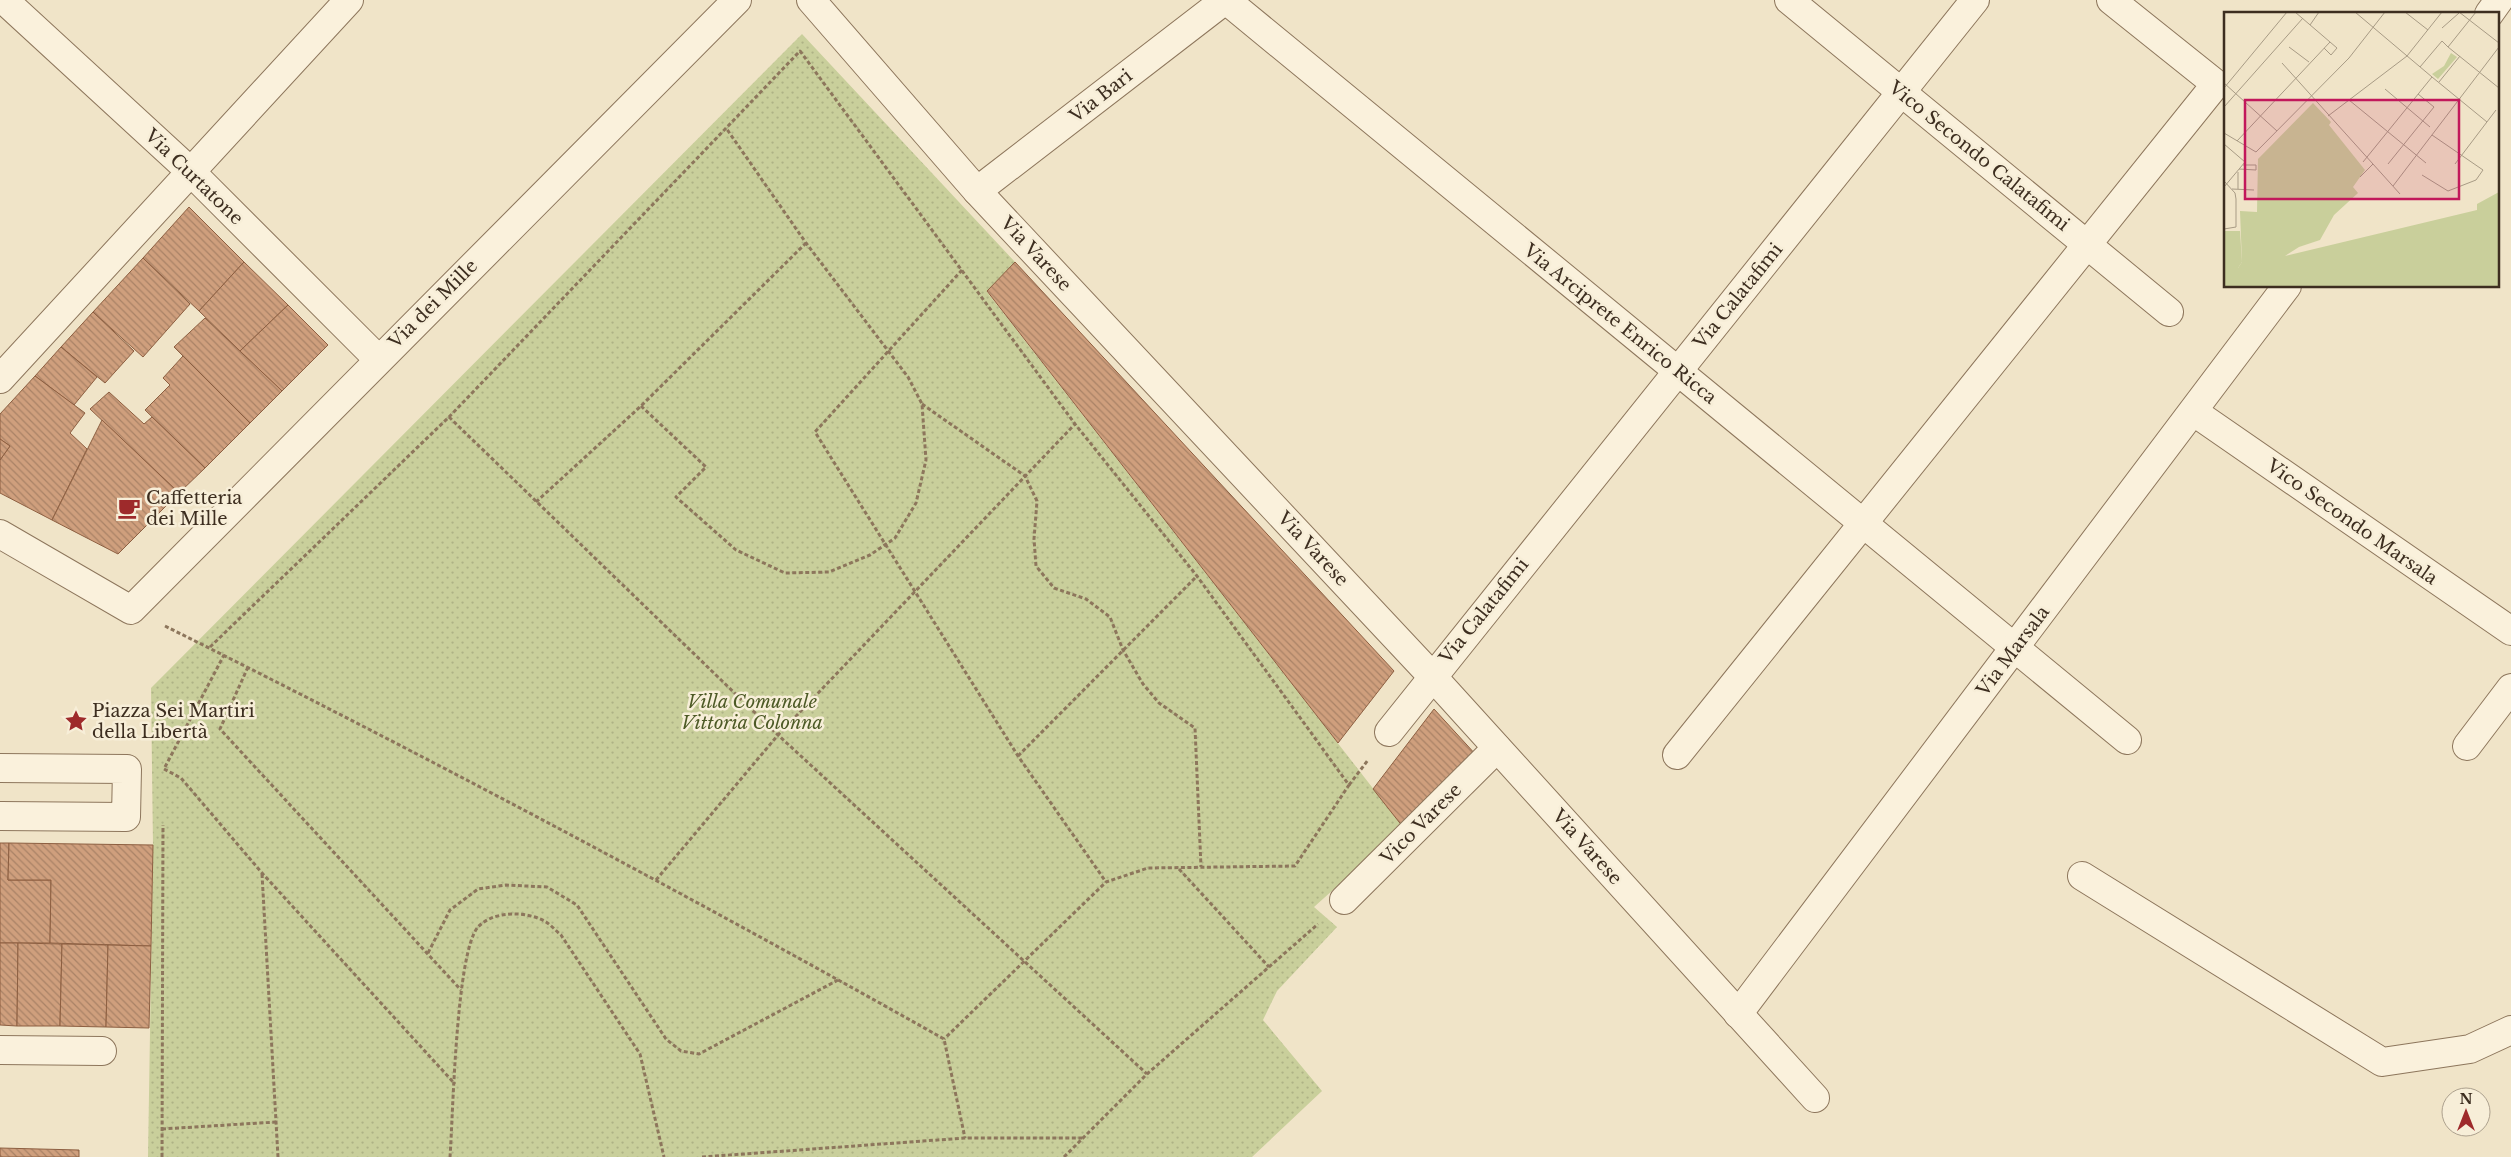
<svg xmlns="http://www.w3.org/2000/svg" width="2511" height="1157" viewBox="0 0 2511 1157" font-family="'Libre Baskerville',serif">
  <style>
    .park { fill: url(#park-dots) }
    .building { fill: url(#building-back-hatch); stroke: #8d5f41 }
    .lines { fill: none; stroke-linecap: round; stroke-linejoin: round }
    .street-casing { stroke: #8d765c; stroke-width: 30 }
    .path { stroke: #8d765c; stroke-width: 3; stroke-dasharray: 4 2.5; stroke-linecap: butt }
    .street { stroke: #faf1dc; stroke-width: 28 }
    .labels { text-anchor: middle; stroke-width: 5; stroke-linejoin: round; paint-order: stroke }
    .street-label { font-size: 18px; fill: #3d2e20; stroke: #f7eed8 }
    .poi-label { font-size: 18px; fill: #3d2e20; stroke: #f7eed8; text-anchor: start }
    .park-label { font-size: 18px; font-style: italic; fill: #4d5a26; stroke: #f7eed8 }
    .inset-road { fill: none; stroke: #a89b85; stroke-width: 1 }
    .view { fill: #c2185b; fill-opacity: 0.15; stroke: #c2185b; stroke-width: 2.5 }
    .inset-edge { fill: none; stroke: #3d2e20; stroke-width: 2.5 }
  </style>
  <defs>
    <pattern id="park-dots" width="8" height="8" patternUnits="userSpaceOnUse" patternTransform="scale(1.25)"><rect width="8" height="8" fill="#c9cf9b"/><path d="M2 2h.1M6 6h.1" fill="none" stroke="#aeb285" stroke-width="1.8" stroke-linecap="round"/></pattern>
    <pattern id="building-back-hatch" width="6" height="6" patternUnits="userSpaceOnUse" patternTransform="scale(1.25)"><rect width="6" height="6" fill="#cf9f7d"/><path d="M-1 5l2 2M0 0l6 6M5-1l2 2" fill="none" stroke="#a98266"/></pattern>
  </defs>
  <rect width="100%" height="100%" fill="#f0e4c8"/>
  <polygon class="park" points="802,34 1015,262 987,292 1403,827 1314,907 1337,927 1277,991 1263,1020 1322,1091 1252,1157 148,1157 153,845 151,688"/>
  <g class="building">
    <polygon points="189,207 244,262 199,311 143,258"/>
    <polygon points="143,258 190,304 143,357 93,312"/>
    <polygon points="244,262 288,305 240,351 199,311"/>
    <polygon points="1015,262 1394,671 1338,743 987,291"/>
    <polygon points="288,305 328,345 282,391 240,351"/>
    <polygon points="93,312 134,351 105,383 61,347"/>
    <polygon points="205,318 282,391 250,423 174,347"/>
    <polygon points="61,347 97,377 74,405 35,376"/>
    <polygon points="183,356 250,423 205,468 145,410 170,385 163,378"/>
    <polygon points="35,376 85,413 70,433 87,449 52,520 0,493 0,460 10,446 0,439 0,414"/>
    <polygon points="109,392 144,424 152,417 205,468 179,493 90,409"/>
    <polygon points="102,420 179,493 118,554 52,520"/>
    <polygon points="0,439 10,446 0,460"/>
    <polygon points="1434,709 1477,756 1403,827 1373,789"/>
    <polygon points="0,843 9,843 8,880 51,880 50,943 0,943"/>
    <polygon points="9,843 153,845 151,946 50,943 51,880 8,880"/>
    <polygon points="0,943 18,943 17,1026 0,1025"/>
    <polygon points="18,943 62,944 60,1026 17,1026"/>
    <polygon points="62,944 108,945 106,1027 60,1026"/>
    <polygon points="108,945 151,946 149,1028 106,1027"/>
    <polygon points="0,1148 79,1150 79,1157 0,1157"/>
  </g>
  <g class="lines">
    <defs>
      <g id="street">
        <polyline points="4,0 190,171 378,359"/>
        <polyline points="811,0 977,191 1432,676 1815,1098"/>
        <polyline points="1226,0 2127,740"/>
        <polyline points="1789,0 2169,312"/>
        <polyline points="2489,14 2499,0"/>
        <polyline points="977,191 1225,0"/>
        <polyline points="0,379 349,0"/>
        <polyline points="2194,412 2511,631"/>
        <polyline points="0,534 131,610 737,0"/>
        <polyline points="1389,732 1975,0"/>
        <polyline points="2467,746 2511,688"/>
        <polyline points="1677,755 2216,84 2111,0"/>
        <polyline points="0,768 127,769 126,817 0,816"/>
        <polyline points="2082,876 2382,1062 2470,1049 2511,1030"/>
        <polyline points="1344,900 1497,748"/>
        <polyline points="1738,1014 2287,286"/>
        <polyline points="0,1050 102,1051"/>
      </g>
    </defs>
    <use href="#street" class="street-casing"/>
    <g class="path">
      <polyline points="962,270 815,432 1018,756 1106,882"/>
      <polyline points="922,404 1025,476 1037,501 1034,539 1036,566 1054,588 1086,599 1110,617 1123,650 1143,684 1159,703 1195,728 1201,867"/>
      <polyline points="641,406 706,467 676,497 736,550 785,573 829,572 870,555 895,538 916,503 926,460 922,404 908,377 806,243 726,128"/>
      <polyline points="449,417 778,735 1147,1074"/>
      <polyline points="536,502 641,406 806,243"/>
      <path d="M165,626C428,757 688,895 944,1039L965,1138"/>
      <polyline points="210,647 449,417 800,51 1075,424 1197,576 1349,785 1295,866 1148,868 1106,882 944,1039"/>
      <polyline points="248,667 220,729 461,990"/>
      <polyline points="1018,756 1197,576"/>
      <polyline points="165,767 224,655"/>
      <polyline points="164,769 181,778 262,873 455,1084"/>
      <polyline points="1349,785 1368,760"/>
      <polyline points="1179,869 1269,967"/>
      <polyline points="262,874 278,1157"/>
      <polyline points="656,880 778,735 1075,424"/>
      <polyline points="428,953 450,910 478,889 506,885 547,887 577,905 666,1039 681,1051 699,1054 838,980"/>
      <polyline points="162,1129 276,1122"/>
      <polyline points="162,1157 163,825"/>
      <path d="M450,1157C453,1116 456,952 478,927C494,910 528,911 546,922C551,925 556,931 561,935L640,1054L664,1157"/>
      <polyline points="702,1157 965,1138 1083,1138"/>
      <polyline points="1064,1157 1147,1074 1318,924"/>
    </g>
    <use href="#street" class="street"/>
  </g>
  <defs>
    <symbol id="cafe-bare" viewBox="-9 -9 18 18"><path d="M-5.5-4.5H6V0H3Q3 3.5 0 3.5H-2.5Q-5.5 3.5-5.5 0ZM3-3.2v2h1.7v-2ZM-6 4.5H4V6H-6Z" fill="#9e2a2b" stroke="#f7eed8" stroke-width="2.5" paint-order="stroke"/></symbol>
    <symbol id="sight-bare" viewBox="-9 -9 18 18"><path d="M0-6L1.8-2.2L6-1.7L2.9 1.2L3.7 5.4L0 3.3L-3.7 5.4L-2.9 1.2L-6-1.7L-1.8-2.2Z" fill="#9e2a2b" stroke="#f7eed8" stroke-width="2.5" paint-order="stroke"/></symbol>
  </defs>
  <g fill-rule="evenodd">
    <use href="#cafe-bare" x="113" y="492" width="32" height="32"/>
    <use href="#sight-bare" x="60" y="705" width="32" height="32"/>
  </g>
  <g class="labels">
    <g class="street-label">
      <text transform="translate(1101 96) rotate(-38)" y="6">Via Bari</text>
      <text transform="translate(1979 156) rotate(39)" y="6">Vico Secondo Calatafimi</text>
      <text transform="translate(194 177) rotate(44)" y="6">Via Curtatone</text>
      <text transform="translate(1036 254) rotate(47)" y="6">Via Varese</text>
      <text transform="translate(1738 296) rotate(-51)" y="6">Via Calatafimi</text>
      <text transform="translate(433 304) rotate(-45)" y="6">Via dei Mille</text>
      <text transform="translate(1620 324) rotate(39)" y="6">Via Arciprete Enrico Ricca</text>
      <text transform="translate(2352 522) rotate(35)" y="6">Vico Secondo Marsala</text>
      <text transform="translate(1313 549) rotate(47)" y="6">Via Varese</text>
      <text transform="translate(1484 611) rotate(-51)" y="6">Via Calatafimi</text>
      <text transform="translate(2013 651) rotate(-53)" y="6">Via Marsala</text>
      <text transform="translate(1421 824) rotate(-45)" y="6">Vico Varese</text>
      <text transform="translate(1587 847) rotate(48)" y="6">Via Varese</text>
    </g>
    <g class="poi-label">
      <text x="146" y="504">Caffetteria<tspan x="146" dy="21">dei Mille</tspan></text>
      <text x="92" y="717">Piazza Sei Martiri<tspan x="92" dy="21">della Libertà</tspan></text>
    </g>
    <g class="park-label">
      <text x="752" y="708">Villa Comunale<tspan x="752" dy="21">Vittoria Colonna</tspan></text>
    </g>
  </g>
  <g transform="translate(2224 12)">
    <rect width="275" height="275" fill="#f0e4c8"/>
    <path d="M0,219H16L18,250L14,256H0Z" fill="#c9cf9b"/>
    <path d="M227,41L233,45L214,67L208,62L220,54ZM89,91L107,110L105,113L141,158L129,175L134,181L110,203L96,228L75,235L61,244L253,198V192L275,180V275H0V256H14L18,250L16,199L33,200L34,147Z" fill="#c9cf9b"/>
    <path class="inset-road" d="M71,0L113,36L107,43L100,36M131,0L208,65M181,0L204,18M235,0L275,31M252,0L224,35L275,76M86,13L95,0M218,16L235,1M65,35L85,50M58,51L176,182M196,55L218,29L224,35M215,70L236,44M0,71L53,119M0,76L63,0M161,77L206,115M125,88L202,151M0,95L79,6M104,104L183,44L218,0M0,121L32,140L125,46L161,0M13,129L106,30M0,132L21,150L0,175M139,150L208,65L263,110M164,152L210,95L194,82M231,152L272,98M15,157L32,158V153H19M198,163L224,179L252,168L259,158L208,123M136,165L149,152M0,169L11,181L12,187V215L0,217M169,174L275,35M8,177L30,178M14,177V160"/>
    <path class="view" d="M21,88H235V187H21Z"/>
    <rect width="275" height="275" class="inset-edge"/>
  </g>
  <g transform="translate(2466 1112)"><circle r="24" fill="#f7eed8" stroke="#ada18e"/>
  <path d="M0-4L9 19L0 12L-9 19Z" fill="#9e2a2b"/>
  <text y="-8" font-size="14" font-weight="bold" text-anchor="middle" fill="#3d2e20">N</text>
  </g>
</svg>
